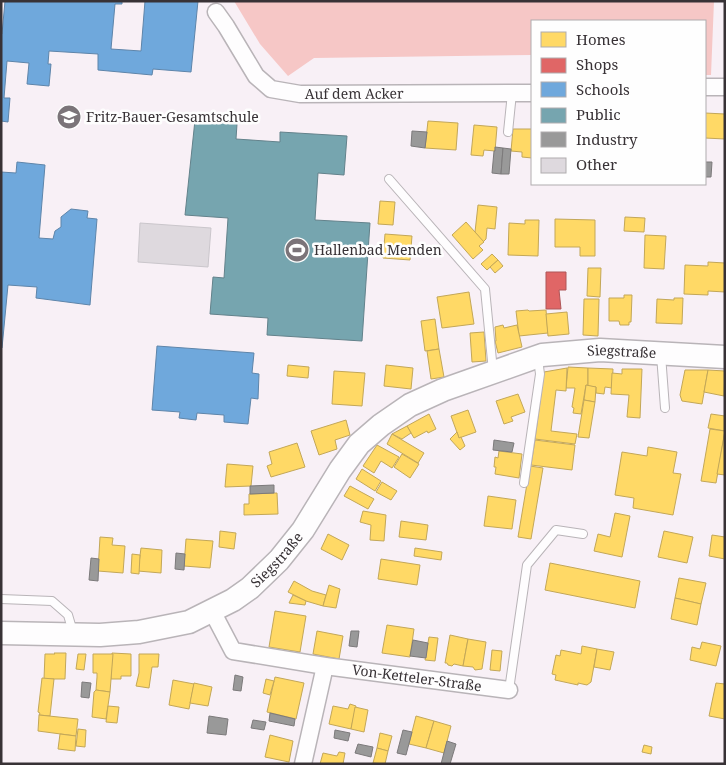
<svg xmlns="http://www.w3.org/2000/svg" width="726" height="765" viewBox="0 0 726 765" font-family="'Noto Serif',serif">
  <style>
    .green { fill: #f6c7c6 }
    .homes { fill: #ffd966; stroke: #c3a758 }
    .shops { fill: #e06666; stroke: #ae5658 }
    .schools { fill: #6fa8dc; stroke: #5e85aa }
    .public { fill: #76a5af; stroke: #63828b }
    .industry { fill: #999; stroke: #7c7a7b }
    .building { fill: #ded9de; stroke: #cac6cb }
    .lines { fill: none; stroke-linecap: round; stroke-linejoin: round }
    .service-casing { stroke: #b9b4b8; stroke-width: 10 }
    .minor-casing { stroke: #b9b4b8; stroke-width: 19 }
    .secondary-casing { stroke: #b9b4b8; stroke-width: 25 }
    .service { stroke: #fefdfe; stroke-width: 8 }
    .minor { stroke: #fefdfe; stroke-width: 16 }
    .secondary { stroke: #fefdfe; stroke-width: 22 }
    .labels { text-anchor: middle; stroke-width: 5; stroke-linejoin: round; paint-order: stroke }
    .street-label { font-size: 14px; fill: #383236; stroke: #fefefe }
    .poi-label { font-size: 14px; fill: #383236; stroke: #fefefe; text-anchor: start }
  </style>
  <rect width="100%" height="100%" fill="#f8f0f6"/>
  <polygon class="green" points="234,1 714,1 711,75 705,75 705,21 532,21 532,55 314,58 288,76 260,44"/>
  <g class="homes">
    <polygon points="705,113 725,114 725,139 705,138"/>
    <polygon points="428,121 458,123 456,150 425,148"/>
    <polygon points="474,125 497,127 495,151 484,150 483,156 471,155"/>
    <polygon points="513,129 532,129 532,158 522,157 522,152 511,151"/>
    <polygon points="380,201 395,202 393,225 378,224"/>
    <polygon points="478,205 497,207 495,229 487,228 486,239 483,242 475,232"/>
    <polygon points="625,217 645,218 644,232 624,231"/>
    <polygon points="555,219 595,220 595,256 580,256 580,247 555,247"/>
    <polygon points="525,220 539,220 538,256 508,255 509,223 525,224"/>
    <polygon points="466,222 484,242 479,246 483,250 473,259 452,235"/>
    <polygon points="385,234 412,236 410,260 383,258"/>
    <polygon points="645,235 666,236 664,269 644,268"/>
    <polygon points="492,254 498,260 487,270 481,264"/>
    <polygon points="498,260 503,266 495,273 490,267"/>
    <polygon points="708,262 725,263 725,292 708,291 708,295 684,294 685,265 708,266"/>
    <polygon points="588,268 601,268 600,297 587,296"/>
    <polygon points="469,292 474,324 442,328 437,297"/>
    <polygon points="624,295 632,295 631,322 629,322 629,325 620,325 619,321 609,321 609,298 624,298"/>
    <polygon points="674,298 683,298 682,324 656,323 657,299 674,300"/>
    <polygon points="584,299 599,299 598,336 583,335"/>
    <polygon points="528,310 529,311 546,310 548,333 519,336 516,311"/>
    <polygon points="567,312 569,334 548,336 546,314"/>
    <polygon points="435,319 439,349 425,351 421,321"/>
    <polygon points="503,325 504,328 517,325 522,347 498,353 495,341 496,341 495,327"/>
    <polygon points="484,332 486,361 472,362 470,333"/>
    <polygon points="439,349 444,377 431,379 427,351"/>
    <polygon points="288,365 309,367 308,378 287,376"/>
    <polygon points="386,365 413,368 411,389 384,386"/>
    <polygon points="568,367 588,368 588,386 586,385 581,414 573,413 574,408 572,407 575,388 566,388"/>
    <polygon points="567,368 566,391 556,390 551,431 577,434 575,444 535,439 544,372"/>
    <polygon points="588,368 613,369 612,388 605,387 604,394 596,393 596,387 588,386"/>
    <polygon points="622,369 642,369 640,418 627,417 629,395 611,394 612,373 622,374"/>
    <polygon points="685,370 708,370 702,404 682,401 680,395"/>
    <polygon points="708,370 725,371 724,396 704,392"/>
    <polygon points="334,371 365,373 362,406 332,404"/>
    <polygon points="586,385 596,387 595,402 584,400"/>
    <polygon points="518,394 525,412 511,417 513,421 504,424 496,401"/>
    <polygon points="584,400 595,402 589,438 578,437"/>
    <polygon points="468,410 476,432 459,438 451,416"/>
    <polygon points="429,414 436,429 428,433 427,431 414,438 407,426"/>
    <polygon points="711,414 725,416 725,431 708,428"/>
    <polygon points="346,420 350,435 335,440 337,449 319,455 311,431"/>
    <polygon points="407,426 411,433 402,439 392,434"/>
    <polygon points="710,429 725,431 716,483 701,481"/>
    <polygon points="725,431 725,475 717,474"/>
    <polygon points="457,432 459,438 461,437 465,446 460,450 450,439"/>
    <polygon points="392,434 424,453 418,463 387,444"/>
    <polygon points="535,440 575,445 572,470 531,465"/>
    <polygon points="297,443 305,467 271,477 267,466 272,464 269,452"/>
    <polygon points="377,445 399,457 392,468 381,461 374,473 363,466"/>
    <polygon points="648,447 677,452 673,473 681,474 673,515 633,508 634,498 615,495 622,452 647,456"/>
    <polygon points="499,451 522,454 519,478 495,474 496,467 494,467 495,457 498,458"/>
    <polygon points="402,454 419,464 410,478 394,467"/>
    <polygon points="227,464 253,466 251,486 225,487"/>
    <polygon points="530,466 543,468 531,539 518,537"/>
    <polygon points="362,469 381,481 375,491 356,479"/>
    <polygon points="382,482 397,491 391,500 376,492"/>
    <polygon points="350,486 374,499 368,509 344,496"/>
    <polygon points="277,493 278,514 244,515 244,504 249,504 249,494"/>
    <polygon points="488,496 516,500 512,529 484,526"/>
    <polygon points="363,511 386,515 384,541 370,540 371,525 360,522"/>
    <polygon points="615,513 630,516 622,557 594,551 598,534 610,537"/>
    <polygon points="401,521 428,525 426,540 399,537"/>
    <polygon points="220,531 236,533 234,549 219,547"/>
    <polygon points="664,531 693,537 687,563 658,557"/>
    <polygon points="328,534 349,545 342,560 321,549"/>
    <polygon points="712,535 725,537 725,559 709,556"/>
    <polygon points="100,537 113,538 112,545 125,546 123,573 98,571"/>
    <polygon points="186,539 213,541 210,568 184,566"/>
    <polygon points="141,548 162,550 161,573 138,571"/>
    <polygon points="415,548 442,552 441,560 414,556"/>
    <polygon points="132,554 140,555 139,574 131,573"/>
    <polygon points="381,559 420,565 417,585 378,579"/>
    <polygon points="550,563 640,581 635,608 545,590"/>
    <polygon points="679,578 706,583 701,604 675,598"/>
    <polygon points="294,581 312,591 326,595 323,606 306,601 288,592"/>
    <polygon points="329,585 340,589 336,608 323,606"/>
    <polygon points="293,595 306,601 305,605 289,603"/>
    <polygon points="675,598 701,604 697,625 671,619"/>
    <polygon points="275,611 306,616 300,652 269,647"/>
    <polygon points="387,625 414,629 410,657 382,653"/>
    <polygon points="317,631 343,636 339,659 313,654"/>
    <polygon points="450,635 468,639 463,666 454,664 452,666 448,665 447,663 445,663"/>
    <polygon points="429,637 438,638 435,661 425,660"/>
    <polygon points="468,639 486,642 482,669 475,670 473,667 463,666"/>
    <polygon points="702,642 721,646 716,666 690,660 692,647 700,649"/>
    <polygon points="582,646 597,649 591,682 587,685 578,683 578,685 555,680 556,675 552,674 556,655 560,656 561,650 581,654"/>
    <polygon points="597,649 614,652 610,670 594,667"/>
    <polygon points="492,650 502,651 500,671 490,670"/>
    <polygon points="54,653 66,653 65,679 44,679 45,654 55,654"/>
    <polygon points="112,653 131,654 131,676 121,676 121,679 111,679"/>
    <polygon points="78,654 86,654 84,670 76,669"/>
    <polygon points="93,654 113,654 110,692 96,690 97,677 97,673 93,673"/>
    <polygon points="139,654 159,654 158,667 152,667 149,688 136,686 139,673"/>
    <polygon points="275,677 304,683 296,719 267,712"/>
    <polygon points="42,678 54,679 50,716 39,715 40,713 38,712"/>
    <polygon points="266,679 274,681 270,695 263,693"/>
    <polygon points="173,680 194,684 189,709 169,705"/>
    <polygon points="194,683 212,687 208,706 190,703"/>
    <polygon points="716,683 725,684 725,719 709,716"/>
    <polygon points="96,690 110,692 106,719 92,717 94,692"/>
    <polygon points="350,704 356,706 351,729 329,724 333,706 348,709"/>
    <polygon points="108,706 119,707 117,723 106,722"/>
    <polygon points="355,707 368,710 364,732 351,729"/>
    <polygon points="39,715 78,719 76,736 38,731"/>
    <polygon points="416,716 434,721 426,748 409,744"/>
    <polygon points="434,721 451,726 444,753 426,748"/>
    <polygon points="78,729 86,730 85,747 76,746"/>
    <polygon points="380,733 392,736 388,751 377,748"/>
    <polygon points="60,734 76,736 75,751 58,749"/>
    <polygon points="270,735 293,741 289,762 265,757"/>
    <polygon points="644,745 652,747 651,754 642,752"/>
    <polygon points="377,748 388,751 385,764 373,763"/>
    <polygon points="339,752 345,753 343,764 320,764 323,753 337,756"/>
  </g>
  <polygon class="shops" points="546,272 566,272 566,290 559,290 561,309 546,309"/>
  <g class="schools">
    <polygon points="5,1 122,1 122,4 115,4 111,49 141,51 145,1 198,1 191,72 153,69 152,75 98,70 98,54 49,51 48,64 51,64 49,86 27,84 29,63 7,61 4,98 10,98 8,122 1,121 1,34 2,34"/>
    <polygon points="17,162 45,165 39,238 53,239 55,231 61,227 61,217 71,209 88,211 87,218 97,219 90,305 36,298 37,287 8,285 2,348 1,348 1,172 16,173"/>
    <polygon points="157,346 254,353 252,373 259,374 258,399 251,398 248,424 224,422 224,415 197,413 196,420 179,418 180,412 152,410"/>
  </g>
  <polygon class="public" points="195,120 237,124 236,139 280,142 280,132 347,136 344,175 318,173 315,220 370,223 362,341 267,335 268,318 210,314 213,277 224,278 228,218 185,215"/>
  <g class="industry">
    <polygon points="412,131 427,132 425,148 411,146"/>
    <polygon points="495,147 503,148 501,174 492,173 494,151 495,151"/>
    <polygon points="503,148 511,149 509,174 501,174"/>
    <polygon points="705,162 712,162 711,177 705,177"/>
    <polygon points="494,440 514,443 512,452 493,450"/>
    <polygon points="274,485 274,493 250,494 250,486"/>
    <polygon points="176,553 185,554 184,570 175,569"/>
    <polygon points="91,558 99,559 98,581 89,580"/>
    <polygon points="351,631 359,631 357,647 349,646"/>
    <polygon points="413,640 428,643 426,658 410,656"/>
    <polygon points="235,675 243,677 241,691 233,690"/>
    <polygon points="82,682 91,683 89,698 81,697"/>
    <polygon points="270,713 295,719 294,726 269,721"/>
    <polygon points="209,716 228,719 226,735 207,733"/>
    <polygon points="253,720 266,722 264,730 251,728"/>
    <polygon points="335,730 350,733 348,741 334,738"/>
    <polygon points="403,730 412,732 406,755 397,753"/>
    <polygon points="447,741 456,744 450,764 441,764"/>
    <polygon points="358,744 373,747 371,757 355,753"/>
  </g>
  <polygon class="building" points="140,223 211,228 208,267 138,262"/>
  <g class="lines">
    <defs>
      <g id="service">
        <polyline points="508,132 512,93"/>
        <polyline points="389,179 485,289 493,371"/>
        <polyline points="661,355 665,408"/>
        <polyline points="524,483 540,374 538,359"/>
        <polyline points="1,599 52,601 68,615 73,632"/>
        <polyline points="509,690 527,565 556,530 583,534"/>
      </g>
      <g id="minor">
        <path id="s1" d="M216,12L226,26L256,76L271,89L300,94L532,93"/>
        <polyline points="705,87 725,87"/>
        <path id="s2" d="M212,611L233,651L325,666L509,690"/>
        <polyline points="303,764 325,666"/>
      </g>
      <g id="secondary">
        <path id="s3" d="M1,633L100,635L139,632L189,622L233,600L250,588L279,560L303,530L340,470L359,444L381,425L410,405L443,390L542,355L600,350L725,357"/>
      </g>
    </defs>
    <use href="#service" class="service-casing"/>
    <use href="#minor" class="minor-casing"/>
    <use href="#secondary" class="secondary-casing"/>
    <use href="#service" class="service"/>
    <use href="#minor" class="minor"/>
    <use href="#secondary" class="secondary"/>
  </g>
  <defs>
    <symbol id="school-disc" viewBox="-11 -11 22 22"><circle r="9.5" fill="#7b7479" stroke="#fefefe"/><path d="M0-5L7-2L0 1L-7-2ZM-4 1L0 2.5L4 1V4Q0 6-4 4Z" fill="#fff"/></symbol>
    <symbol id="stadium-disc" viewBox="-11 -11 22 22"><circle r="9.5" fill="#7b7479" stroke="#fefefe"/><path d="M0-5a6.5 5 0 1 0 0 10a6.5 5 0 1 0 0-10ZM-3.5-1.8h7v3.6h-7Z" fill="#fff"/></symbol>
  </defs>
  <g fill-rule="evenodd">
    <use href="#school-disc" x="55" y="103" width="28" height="28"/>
    <use href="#stadium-disc" x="283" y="236" width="28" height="28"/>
  </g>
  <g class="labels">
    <g class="street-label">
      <text dy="5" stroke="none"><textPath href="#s1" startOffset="179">Auf dem Acker</textPath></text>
      <text dy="5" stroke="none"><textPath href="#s3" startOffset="726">Siegstraße</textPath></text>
      <text dy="5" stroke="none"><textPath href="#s3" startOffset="298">Siegstraße</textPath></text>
      <text dy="5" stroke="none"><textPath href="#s2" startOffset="231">Von-Ketteler-Straße</textPath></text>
    </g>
    <g class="poi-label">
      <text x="86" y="122">Fritz-Bauer-Gesamtschule</text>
      <text x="314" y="255">Hallenbad Menden</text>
    </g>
  </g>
  <rect width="726" height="765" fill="none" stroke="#383236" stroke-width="5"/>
  <rect x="531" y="20" width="175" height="165" fill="#fefefe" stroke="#afacae"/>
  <rect x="541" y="32" width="25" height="15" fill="#ffd966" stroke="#afacae"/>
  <text x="576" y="45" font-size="15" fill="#383236">Homes</text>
  <rect x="541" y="58" width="25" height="15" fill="#e06666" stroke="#afacae"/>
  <text x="576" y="70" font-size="15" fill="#383236">Shops</text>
  <rect x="541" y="82" width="25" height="15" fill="#6fa8dc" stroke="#afacae"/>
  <text x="576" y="95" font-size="15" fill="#383236">Schools</text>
  <rect x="541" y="108" width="25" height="15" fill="#76a5af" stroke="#afacae"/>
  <text x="576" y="120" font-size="15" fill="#383236">Public</text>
  <rect x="541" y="132" width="25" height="15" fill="#999999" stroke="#afacae"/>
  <text x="576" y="145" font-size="15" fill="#383236">Industry</text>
  <rect x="541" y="158" width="25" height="15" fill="#ded9de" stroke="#afacae"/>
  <text x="576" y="170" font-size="15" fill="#383236">Other</text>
</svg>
